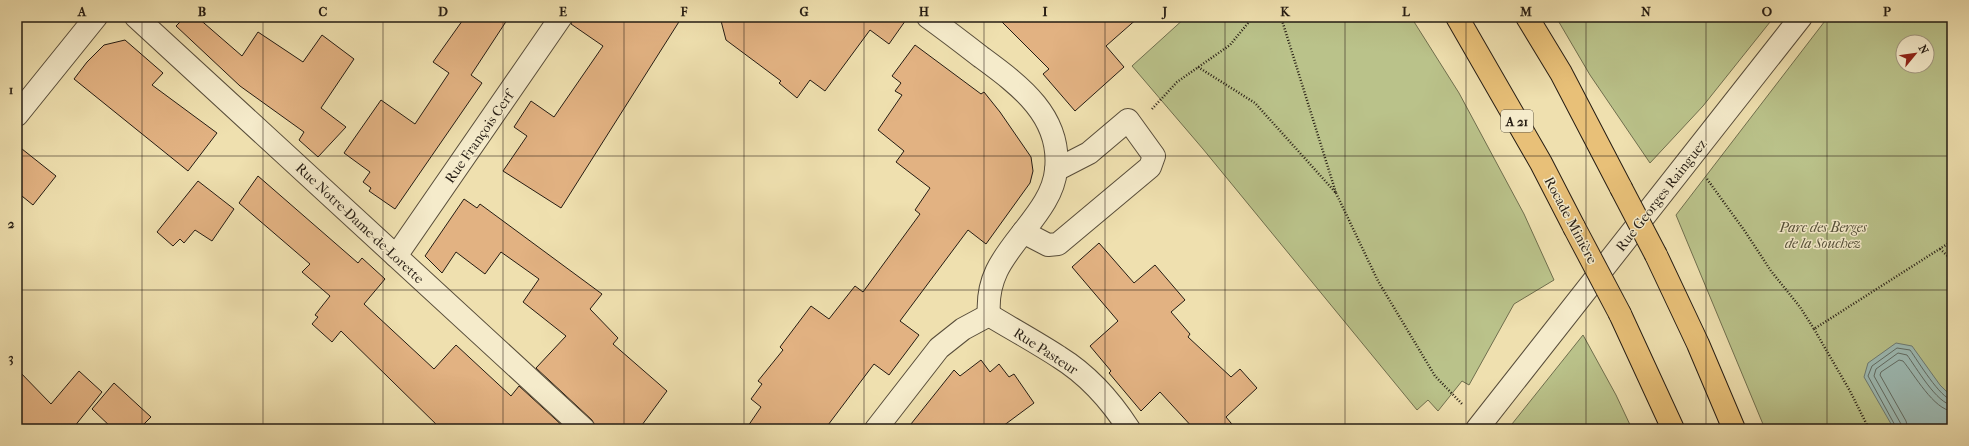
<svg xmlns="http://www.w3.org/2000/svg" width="1969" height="446" viewBox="0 0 1969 446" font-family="'IM FELL French Canon',serif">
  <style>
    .green { fill: #bac28a; stroke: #706f4e; fill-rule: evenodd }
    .water { fill: #9dbbb5; stroke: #6d7b74 }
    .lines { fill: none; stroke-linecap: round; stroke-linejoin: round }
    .shore { stroke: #616c64; stroke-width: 1 }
    .building { fill: #e2b282; stroke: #251c13 }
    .minor-casing { stroke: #584d3a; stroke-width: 24 }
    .highway-casing { stroke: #251c13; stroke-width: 24 }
    .path { stroke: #251c13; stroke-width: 2.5; stroke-dasharray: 1 2; stroke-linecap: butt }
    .minor { stroke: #f5ebcb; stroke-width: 22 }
    .highway { stroke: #e8c078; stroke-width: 22 }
    .highway-bridge-casing { stroke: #251c13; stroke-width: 24; stroke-linecap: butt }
    .highway-bridge { stroke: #e8c078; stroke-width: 22 }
    .grid { fill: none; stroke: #251c13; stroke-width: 1; stroke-opacity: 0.55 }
    .labels { text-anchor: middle; stroke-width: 3; stroke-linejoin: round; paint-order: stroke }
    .shield { fill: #f5ebcb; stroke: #635a4a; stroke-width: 1 }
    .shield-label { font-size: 13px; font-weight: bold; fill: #251c13 }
    .street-label { font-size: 14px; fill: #251c13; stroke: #f5ebcb }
    .park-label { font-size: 14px; font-style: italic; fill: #524e37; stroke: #f5ebcb }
    .neatline { fill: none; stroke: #251c13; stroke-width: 1.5 }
    .grid-label { font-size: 13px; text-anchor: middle; font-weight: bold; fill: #251c13 }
  </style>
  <rect width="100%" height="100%" fill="#efe0af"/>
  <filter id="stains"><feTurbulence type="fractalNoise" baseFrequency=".005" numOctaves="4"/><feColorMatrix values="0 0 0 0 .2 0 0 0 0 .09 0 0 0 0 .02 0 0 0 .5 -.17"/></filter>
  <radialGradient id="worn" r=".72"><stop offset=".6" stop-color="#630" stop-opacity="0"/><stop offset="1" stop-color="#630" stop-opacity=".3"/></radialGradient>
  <g class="green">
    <polygon points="1186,17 1411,17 1459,93 1524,214 1554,280 1514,304 1469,385 1462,381 1438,411 1428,400 1417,410 1203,149 1132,66"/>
    <polygon points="1556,17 1774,17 1703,106 1650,163 1590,75"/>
    <path d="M1828,17H1952V429H1765L1676,215ZM1903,42H1927V66H1903Z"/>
    <polygon points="1583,335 1616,395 1632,429 1508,429"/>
  </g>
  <polygon class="water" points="1896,343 1912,346 1940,385 1952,397 1952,429 1894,429 1864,377 1868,363"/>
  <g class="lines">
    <g class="shore">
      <path d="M1897,429L1868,376L1872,366L1897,348L1910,350C1918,361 1940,398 1952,400"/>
      <path d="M1902,429L1901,424L1874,376L1876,369L1898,353L1907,355C1916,367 1937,404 1952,405"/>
      <path d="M1908,429L1906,421L1880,375L1881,372L1899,360L1903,361C1914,374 1934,410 1952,411"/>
    </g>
  </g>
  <g class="building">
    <polygon points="185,17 197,17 242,56 258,32 303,62 322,35 354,59 321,108 346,127 318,157 299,140 304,132 240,86 176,26"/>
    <polygon points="465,17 509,17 471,75 482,83 395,209 369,191 371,188 363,182 370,172 344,153 381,100 415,124 449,73 433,62"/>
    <polygon points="573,17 682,17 561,208 503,171 527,136 514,127 531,101 554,117 603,46 571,24"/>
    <polygon points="720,17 908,17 889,44 870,30 825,91 810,80 797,98 779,83 781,81 726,40"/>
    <polygon points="997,17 1139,17 1106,46 1124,67 1075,111 1043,74 1049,69"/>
    <polygon points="125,40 163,73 152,85 217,133 188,171 74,79 87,62 104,45"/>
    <polygon points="915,45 981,94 984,92 1000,112 1031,157 1033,171 1030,183 986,244 968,230 900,321 919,335 889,375 874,364 825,429 746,429 761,407 751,399 762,384 758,381 783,350 780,347 811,306 829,319 855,286 863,292 920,214 915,210 930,188 896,162 904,151 878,130 902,95 895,91 901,83 892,76"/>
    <polygon points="17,145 56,176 33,205 17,192"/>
    <polygon points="258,176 358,263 362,258 385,279 364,304 434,369 456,345 511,396 519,386 566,429 441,429 341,331 332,342 312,324 318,317 315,315 330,296 302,272 310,264 239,203"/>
    <polygon points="198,181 234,209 212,241 195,230 184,243 180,239 173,246 157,232"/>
    <polygon points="464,199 477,208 480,204 602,294 590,309 618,338 613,344 667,391 639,429 596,429 592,420 536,368 566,336 523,302 539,279 501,252 485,274 456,252 442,273 425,256"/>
    <polygon points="1099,243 1134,283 1155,265 1185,300 1171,312 1190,334 1188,337 1231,377 1240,369 1257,388 1226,417 1236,429 1194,429 1160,392 1141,411 1109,373 1111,371 1090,346 1118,321 1072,267"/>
    <polygon points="981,360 990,372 999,364 1009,377 1014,374 1034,403 999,429 907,429 954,370 960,376"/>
    <polygon points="17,369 51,404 79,371 102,392 74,427 76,429 17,429"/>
    <polygon points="114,383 151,417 139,429 113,429 92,409"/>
  </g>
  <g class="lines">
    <defs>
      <g id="minor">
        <polyline points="136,17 584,429"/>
        <path d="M928,17C946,30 963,43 981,57C1019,85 1062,116 1056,170C1054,193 1038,213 1024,231C1003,258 986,278 989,315"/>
        <polyline points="17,115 96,17"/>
        <polyline points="1023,232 1048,245 1058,244 1150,167 1154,156 1128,120 1089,153 1056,170"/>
        <polyline points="396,256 561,17"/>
        <path d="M989,315C1012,329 1036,342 1059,357C1088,375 1111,401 1129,429"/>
        <polyline points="876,429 939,348 963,329 989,315"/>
        <polyline points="1477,429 1801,17"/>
      </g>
      <g id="highway">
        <polyline points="1457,17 1541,163 1574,227"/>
        <polyline points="1527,17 1561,73 1621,188"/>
        <polyline points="1656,255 1698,344 1734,429"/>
        <polyline points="1620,314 1673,429"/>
      </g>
    </defs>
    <use href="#minor" class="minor-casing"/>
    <use href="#highway" class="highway-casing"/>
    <g class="path">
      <polyline points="1198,67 1255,103 1336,193 1281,17"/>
      <polyline points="1152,109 1177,82 1230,45 1253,17"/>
      <polyline points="1707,179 1744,230 1771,271 1800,307 1814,329 1952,241"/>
      <polyline points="1336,193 1378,281 1435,376 1463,405"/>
      <polyline points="1940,249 1952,260"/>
      <polyline points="1814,329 1850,391 1869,429"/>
    </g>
    <use href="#minor" class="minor"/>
    <use href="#highway" class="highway"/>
    <defs>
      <g id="highway-bridge">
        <polyline points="1621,188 1656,255"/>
        <polyline points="1574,227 1620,314"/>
      </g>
    </defs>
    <use href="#highway-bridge" class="highway-bridge-casing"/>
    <use href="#highway-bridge" class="highway-bridge"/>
  </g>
  <path class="grid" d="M142,17V429M263,17V429M383,17V429M503,17V429M624,17V429M744,17V429M864,17V429M984,17V429M1105,17V429M1225,17V429M1345,17V429M1466,17V429M1586,17V429M1706,17V429M1827,17V429M17,156H1952M17,290H1952"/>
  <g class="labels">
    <rect class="shield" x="1501" y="110" width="32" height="22" rx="3"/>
    <g class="shield-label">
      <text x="1517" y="126">A 21</text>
    </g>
    <g class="street-label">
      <text transform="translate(479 137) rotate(-55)" y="5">Rue François Cerf</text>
      <text transform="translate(1661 195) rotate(-52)" y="5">Rue Georges Rainguez</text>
      <text transform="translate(1571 220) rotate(62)" y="5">Rocade Minière</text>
      <text transform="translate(360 223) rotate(43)" y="5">Rue Notre-Dame-de-Lorette</text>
      <text transform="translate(1046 351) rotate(33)" y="5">Rue Pasteur</text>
    </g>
    <g class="park-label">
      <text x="1823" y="232">Parc des Berges<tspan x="1823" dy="16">de la Souchez</tspan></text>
    </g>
  </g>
  <rect width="1969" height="446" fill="none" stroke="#efe0af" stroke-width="44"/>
  <g transform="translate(1915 54) rotate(61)"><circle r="19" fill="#f5ebcb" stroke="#a29881"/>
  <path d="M0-3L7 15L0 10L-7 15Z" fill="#8f2418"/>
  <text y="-6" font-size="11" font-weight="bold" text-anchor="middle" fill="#251c13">N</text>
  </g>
  <rect x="22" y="22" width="1925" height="402" class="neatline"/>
  <g class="grid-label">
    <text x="82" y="16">A</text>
    <text x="202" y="16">B</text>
    <text x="323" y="16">C</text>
    <text x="443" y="16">D</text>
    <text x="563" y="16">E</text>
    <text x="684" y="16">F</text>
    <text x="804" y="16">G</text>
    <text x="924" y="16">H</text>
    <text x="1045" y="16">I</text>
    <text x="1165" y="16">J</text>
    <text x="1285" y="16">K</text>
    <text x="1406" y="16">L</text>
    <text x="1526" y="16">M</text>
    <text x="1646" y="16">N</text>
    <text x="1767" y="16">O</text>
    <text x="1887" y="16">P</text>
    <text x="11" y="94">1</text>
    <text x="11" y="228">2</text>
    <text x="11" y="362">3</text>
  </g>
  <rect width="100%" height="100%" filter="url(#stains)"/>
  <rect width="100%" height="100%" fill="url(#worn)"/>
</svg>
